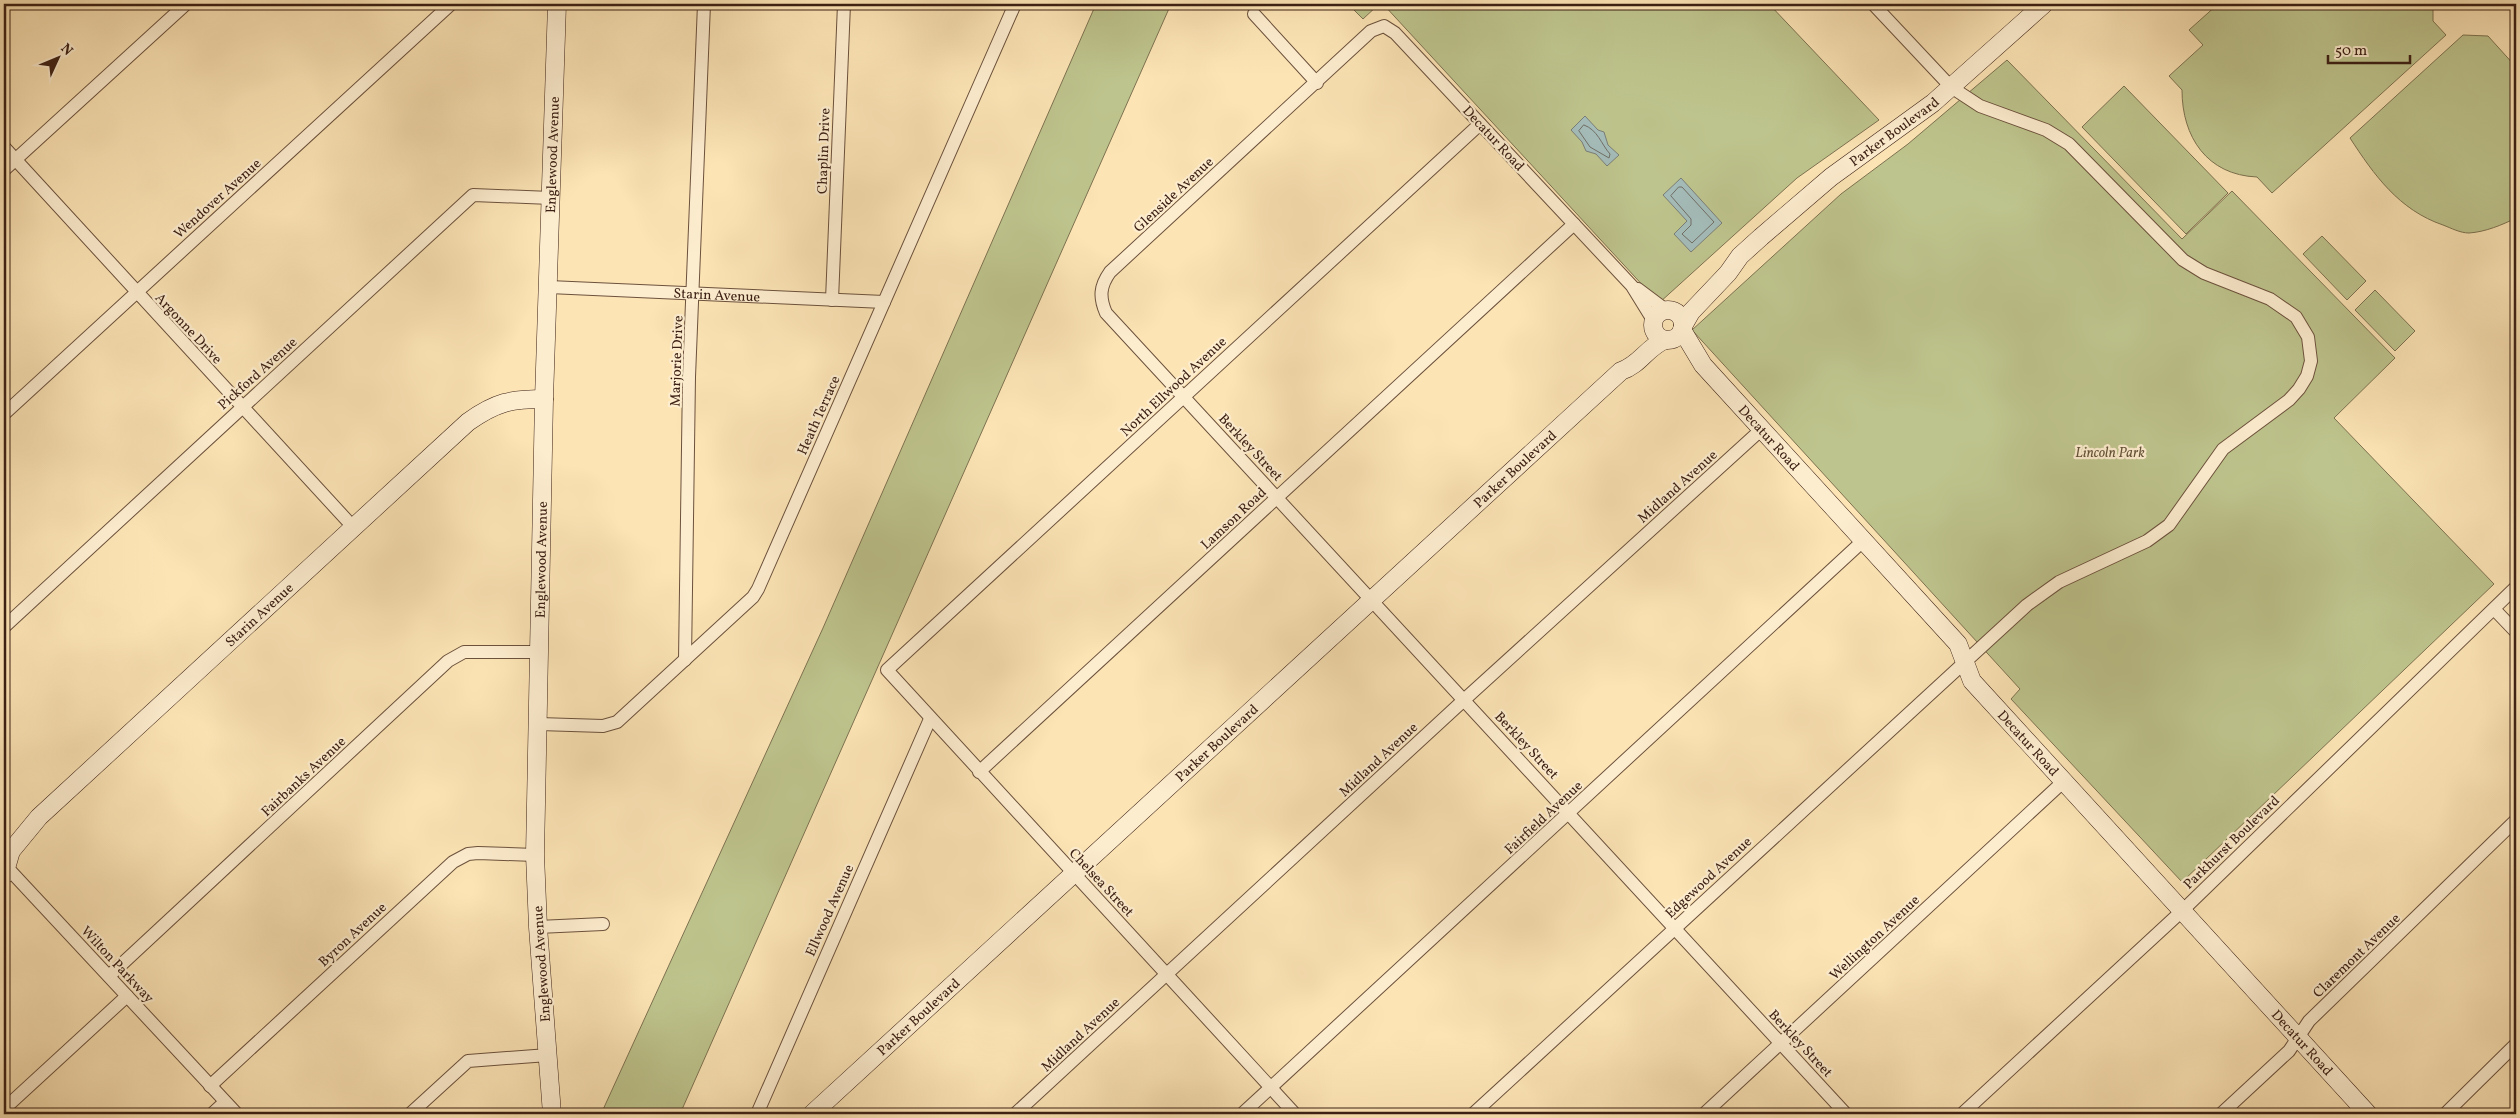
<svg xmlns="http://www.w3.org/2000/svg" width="2520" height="1118" viewBox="0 0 2520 1118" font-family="Vollkorn,serif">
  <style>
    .green { fill: #bec48d; stroke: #7d7250 }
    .water { fill: #a4bcb9; stroke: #7a7e77 }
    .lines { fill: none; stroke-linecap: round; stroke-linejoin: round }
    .shore { stroke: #706e66; stroke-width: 1 }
    .street-casing { stroke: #6c513c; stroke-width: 14 }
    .secondary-casing { stroke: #3c2014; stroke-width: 19 }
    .street { stroke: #fdedcf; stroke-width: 12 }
    .secondary { stroke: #fdedcf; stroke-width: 18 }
    .labels { text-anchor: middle; stroke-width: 4.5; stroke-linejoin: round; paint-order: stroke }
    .street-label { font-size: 14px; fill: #3c2014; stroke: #fdedcf }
    .park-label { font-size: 14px; font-style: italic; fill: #635138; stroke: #fdedcf }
  </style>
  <rect width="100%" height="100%" fill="#fce4b5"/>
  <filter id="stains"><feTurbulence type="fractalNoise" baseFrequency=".004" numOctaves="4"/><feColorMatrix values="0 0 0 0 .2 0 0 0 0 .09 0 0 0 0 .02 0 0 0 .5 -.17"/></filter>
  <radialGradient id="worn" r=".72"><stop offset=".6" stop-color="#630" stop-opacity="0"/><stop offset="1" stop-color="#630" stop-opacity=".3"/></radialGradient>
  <g class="green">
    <polygon points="1096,4 1171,4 680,1114 601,1114 823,628"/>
    <polygon points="1348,4 1379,4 1363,19"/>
    <polygon points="1383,4 1769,4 1879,120 1797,178 1659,303"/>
    <path d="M2218,4H2433V21L2446,35L2272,193L2257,177C2207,175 2182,137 2182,90L2169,76L2203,45L2189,30Z"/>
    <path d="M2463,35L2488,36L2516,67V218C2502,225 2485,232 2469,233C2460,233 2451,228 2443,225C2399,210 2374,175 2350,138Z"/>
    <polygon points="2007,60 2182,239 2232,191 2395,358 2334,418 2494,584 2182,882 2011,699 2020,689 1692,330 1841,194 1908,144"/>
    <polygon points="2124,86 2228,193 2186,234 2082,127"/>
    <polygon points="2322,236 2366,281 2347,300 2303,254"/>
    <polygon points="2375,290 2415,331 2395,351 2355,310"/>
  </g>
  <g class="water">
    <polygon points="1585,116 1598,130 1604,132 1608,145 1619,155 1607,166 1596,154 1586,151 1582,142 1571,130"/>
    <polygon points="1681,178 1722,223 1691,252 1674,234 1687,221 1663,195"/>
  </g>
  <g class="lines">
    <g class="shore">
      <path d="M1584,125C1598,130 1601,144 1610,154L1609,158L1590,147L1579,131Z"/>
      <polygon points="1679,187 1682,187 1714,222 1692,243 1682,234 1691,225 1691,219 1671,196"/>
    </g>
    <defs>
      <g id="street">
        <polyline points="1254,14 1317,83"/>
        <polyline points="4,147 354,528"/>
        <polyline points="4,170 186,4"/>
        <path id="s1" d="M549,287L884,302"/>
        <polyline points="1638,289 1666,310"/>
        <polyline points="832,300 844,4"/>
        <path d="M1653,320L1632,286L1395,33L1384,26L1371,31L1110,272C1100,286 1099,297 1106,313L1846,1114"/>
        <polyline points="4,414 451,4"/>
        <polyline points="2494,609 2516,632"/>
        <polyline points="4,627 473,195 551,198"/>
        <polyline points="685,660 689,377 704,4"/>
        <polyline points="539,724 603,726 617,722 753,597 758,589 1015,4"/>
        <polyline points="979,772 1574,224"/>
        <polyline points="4,864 237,1114"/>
        <polyline points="538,927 603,924"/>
        <polyline points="109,976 448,661 464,652 540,652"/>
        <polyline points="210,1086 453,862 468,854 478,853 535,855"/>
        <polyline points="4,1109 127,996"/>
        <polyline points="212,1114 225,1102"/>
        <polyline points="410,1114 468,1061 548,1055"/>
        <polyline points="757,1114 930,719"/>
        <polyline points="1015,1114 1465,699 1763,428"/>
        <polyline points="1242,1114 1864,540"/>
        <polyline points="1295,1114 887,670 1480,124"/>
        <polyline points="1473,1114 2027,605 2059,582 2147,541 2169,525 2223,449 2289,400 2299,389 2307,376 2311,361 2308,337 2296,317 2270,299 2204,273 2183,260 2069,144 2046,130 1980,106 1951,87 1873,4"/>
        <polyline points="1704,1114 2064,781"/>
        <polyline points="1962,1114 2183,910 2516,587"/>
        <polyline points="2221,1114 2289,1051 2309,1021 2516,820"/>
        <polyline points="2445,1114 2516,1044"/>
      </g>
      <g id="secondary">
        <circle cx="1668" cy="325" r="15"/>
        <path id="s2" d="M1683,326L1691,312L1728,273L1740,256L1761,237L1831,177L1933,103L2044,4"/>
        <path id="s3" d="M1682,330L1703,365L1958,644L1972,681L2368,1114"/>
        <path id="s4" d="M4,875L11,851L39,817L468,422C496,402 511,399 544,399"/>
        <path id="s5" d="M552,1114L538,927L535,855L544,399L557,4"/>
        <path id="s6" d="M812,1114L1621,371C1640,365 1647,347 1665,340"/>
      </g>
    </defs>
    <use href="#street" class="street-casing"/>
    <use href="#secondary" class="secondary-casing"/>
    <use href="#street" class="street"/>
    <use href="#secondary" class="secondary"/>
  </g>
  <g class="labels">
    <g class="street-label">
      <text dy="5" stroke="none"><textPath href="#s2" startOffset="289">Parker Boulevard</textPath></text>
      <text transform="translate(1494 138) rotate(47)" y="5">Decatur Road</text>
      <text transform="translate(823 151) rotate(-88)" y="5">Chaplin Drive</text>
      <text dy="5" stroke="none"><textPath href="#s5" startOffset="960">Englewood Avenue</textPath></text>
      <text transform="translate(1173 194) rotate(-43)" y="5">Glenside Avenue</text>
      <text transform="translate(217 198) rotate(-42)" y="5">Wendover Avenue</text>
      <text dy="5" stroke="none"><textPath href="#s1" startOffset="168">Starin Avenue</textPath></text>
      <text transform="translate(189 328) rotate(47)" y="5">Argonne Drive</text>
      <text transform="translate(676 361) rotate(-88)" y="5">Marjorie Drive</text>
      <text transform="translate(257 373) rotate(-42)" y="5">Pickford Avenue</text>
      <text transform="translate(1173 386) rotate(-43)" y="5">North Ellwood Avenue</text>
      <text transform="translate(818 415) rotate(-66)" y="5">Heath Terrace</text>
      <text dy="5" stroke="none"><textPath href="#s3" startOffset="139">Decatur Road</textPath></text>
      <text transform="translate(1251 447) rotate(47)" y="5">Berkley Street</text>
      <text dy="5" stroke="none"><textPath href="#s6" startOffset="954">Parker Boulevard</textPath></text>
      <text transform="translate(1677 486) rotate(-42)" y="5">Midland Avenue</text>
      <text transform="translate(1233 518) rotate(-43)" y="5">Lamson Road</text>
      <text dy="5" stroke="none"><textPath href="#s5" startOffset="555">Englewood Avenue</textPath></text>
      <text dy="5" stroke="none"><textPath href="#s4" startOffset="368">Starin Avenue</textPath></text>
      <text dy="5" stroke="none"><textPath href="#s6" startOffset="549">Parker Boulevard</textPath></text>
      <text dy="5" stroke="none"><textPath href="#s3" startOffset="542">Decatur Road</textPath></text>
      <text transform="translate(1527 745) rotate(47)" y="5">Berkley Street</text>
      <text transform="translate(1378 759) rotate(-43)" y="5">Midland Avenue</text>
      <text transform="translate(303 776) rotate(-43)" y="5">Fairbanks Avenue</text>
      <text transform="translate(1543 817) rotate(-43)" y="5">Fairfield Avenue</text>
      <text transform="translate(2231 842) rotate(-44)" y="5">Parkhurst Boulevard</text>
      <text transform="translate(1708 877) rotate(-43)" y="5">Edgewood Avenue</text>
      <text transform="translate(1102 882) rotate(47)" y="5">Chelsea Street</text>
      <text transform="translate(829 910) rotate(-66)" y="5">Ellwood Avenue</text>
      <text transform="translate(352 934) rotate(-43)" y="5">Byron Avenue</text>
      <text transform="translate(1874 937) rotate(-43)" y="5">Wellington Avenue</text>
      <text transform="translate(2356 955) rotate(-44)" y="5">Claremont Avenue</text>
      <text transform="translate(118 964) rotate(47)" y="5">Wilton Parkway</text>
      <text transform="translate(541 964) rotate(-94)" y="5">Englewood Avenue</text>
      <text dy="5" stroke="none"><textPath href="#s6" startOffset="144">Parker Boulevard</textPath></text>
      <text transform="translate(1080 1034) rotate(-43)" y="5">Midland Avenue</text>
      <text dy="5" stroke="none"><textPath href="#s3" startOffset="948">Decatur Road</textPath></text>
      <text transform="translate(1801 1043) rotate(47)" y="5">Berkley Street</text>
    </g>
    <g class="park-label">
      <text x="2110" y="457">Lincoln Park</text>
    </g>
  </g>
  <rect width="2520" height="1118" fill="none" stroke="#fce4b5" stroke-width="20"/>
  <rect x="5" y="5" width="2510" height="1108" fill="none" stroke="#3c2014" stroke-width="2.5"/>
  <rect x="10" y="10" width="2500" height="1098" fill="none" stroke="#3c2014"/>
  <g transform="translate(58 58) rotate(46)" stroke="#fdedcf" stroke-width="4" paint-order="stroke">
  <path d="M0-4L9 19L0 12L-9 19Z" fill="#3c2014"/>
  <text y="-8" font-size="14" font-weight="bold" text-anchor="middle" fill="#3c2014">N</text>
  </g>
  <path d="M2328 55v8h82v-8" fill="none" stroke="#3c2014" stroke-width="2.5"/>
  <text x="2335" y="55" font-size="15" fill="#3c2014" stroke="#fdedcf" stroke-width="4" paint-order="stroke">50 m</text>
  <rect width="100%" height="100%" filter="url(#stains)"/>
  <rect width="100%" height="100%" fill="url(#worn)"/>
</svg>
